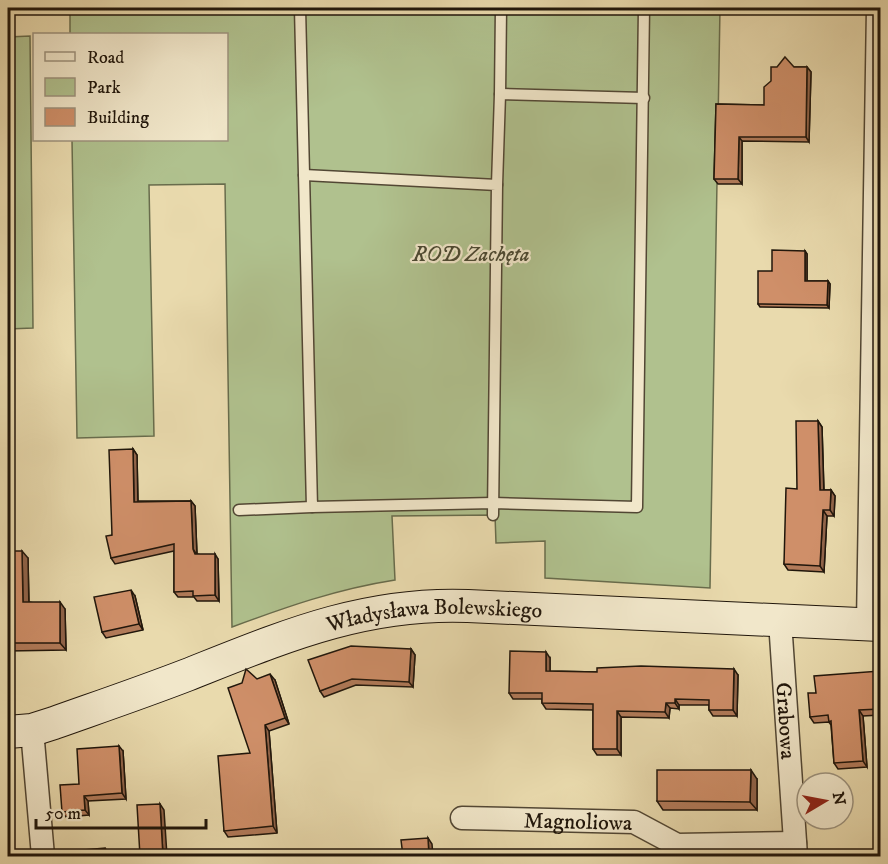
<svg xmlns="http://www.w3.org/2000/svg" width="888" height="864" viewBox="0 0 888 864" font-family="'IM FELL DW Pica',serif">
  <style>
    .green { fill: #b0c18e; stroke: #686c4c; stroke-width: 1.5 }
    .lines { fill: none; stroke-linecap: round; stroke-linejoin: round }
    .lane-casing { stroke: #524734; stroke-width: 13 }
    .street-casing { stroke: #524734; stroke-width: 25 }
    .secondary-casing { stroke: #20160b; stroke-width: 34 }
    .lane { stroke: #f1e7ca; stroke-width: 10 }
    .street { stroke: #f1e7ca; stroke-width: 22 }
    .secondary { stroke: #f1e7ca; stroke-width: 32 }
    .wall { fill: #b27b5a; stroke: #20160b; stroke-width: 1.5 }
    .shaded-wall { fill: #91644a; stroke: #20160b; stroke-width: 1.5 }
    .building { fill: #cf8f69; stroke: #20160b; stroke-width: 1.5 }
    .labels { text-anchor: middle; stroke-width: 4.5; stroke-linejoin: round; paint-order: stroke }
    .park-label { font-size: 22px; font-style: italic; fill: #4b4932; stroke: #f1e7ca }
    .street-label { font-size: 22px; fill: #20160b; stroke: #f1e7ca }
  </style>
  <rect width="100%" height="100%" fill="#e9daad"/>
  <filter id="stains"><feTurbulence type="fractalNoise" baseFrequency=".00333" numOctaves="4"/><feColorMatrix values="0 0 0 0 .2 0 0 0 0 .09 0 0 0 0 .02 0 0 0 .5 -.17"/></filter>
  <radialGradient id="worn" r=".72"><stop offset=".6" stop-color="#630" stop-opacity="0"/><stop offset="1" stop-color="#630" stop-opacity=".3"/></radialGradient>
  <g class="green">
    <path d="M70,8H720L710,588L545,578V541L496,543L495,515L392,516L395,580C337,589 286,607 232,627L225,184L149,185L154,436L77,438L72,140H226V34H70Z"/>
    <polygon points="30,36 33,328 8,329 8,37"/>
  </g>
  <g class="lines">
    <defs>
      <g id="lane">
        <polyline points="300,8 312,507 493,503 637,507 644,8"/>
        <polyline points="500,94 501,8"/>
        <polyline points="304,175 497,185 493,515"/>
        <polyline points="497,185 500,94 644,98"/>
        <polyline points="239,510 312,507"/>
      </g>
      <g id="street">
        <path id="s1" d="M780,621L796,856"/>
        <polyline points="868,624 878,8"/>
        <polyline points="32,730 43,856"/>
        <path id="s2" d="M462,818L634,822L677,845L795,843"/>
      </g>
      <g id="secondary">
        <path id="s3" d="M8,732L32,730L54,723C99,707 143,692 187,675C283,637 363,602 468,606L880,625"/>
      </g>
    </defs>
    <use href="#lane" class="lane-casing"/>
    <use href="#street" class="street-casing"/>
    <use href="#secondary" class="secondary-casing"/>
    <use href="#lane" class="lane"/>
    <use href="#street" class="street"/>
    <use href="#secondary" class="secondary"/>
  </g>
  <g class="wall">
    <polygon points="794,67 807,67 811,72 809,142 742,141 742,184 718,184 714,179 716,104 764,105"/>
    <polygon points="805,251 807,254 807,281 828,281 830,284 829,308 760,307 758,304 772,271"/>
    <polygon points="8,401 12,407 13,438 8,439"/>
    <polygon points="818,421 822,427 824,490 831,490 835,496 834,516 827,516 824,572 788,570 784,564 797,489"/>
    <polygon points="133,449 137,455 138,501 191,501 195,506 197,554 218,559 219,601 197,601 194,597 178,597 174,592 174,551 115,564 111,558 112,535"/>
    <polygon points="8,551 28,558 29,602 65,609 66,650 8,651"/>
    <polygon points="135,596 143,630 106,638 102,632"/>
    <polygon points="411,649 415,655 413,687 356,685 324,697 320,691"/>
    <polygon points="550,658 550,671 738,675 737,716 713,716 709,710 709,705 679,705 679,709 670,708 669,718 621,717 621,755 597,755 593,749 593,710 546,709 542,703 542,699 513,699 509,693"/>
    <polygon points="880,671 880,715 863,716 867,767 838,769 834,763 831,725 829,722 814,723 810,717 816,693"/>
    <polygon points="257,679 275,680 289,724 269,731 277,833 228,837 224,831 250,753"/>
    <polygon points="123,751 126,799 88,801 89,815 66,817 62,812 79,784"/>
    <polygon points="757,779 757,810 663,810 657,801"/>
  </g>
  <g class="shaded-wall">
    <polygon points="807,67 811,72 809,142 806,137"/>
    <polygon points="739,137 742,141 742,184 738,179"/>
    <polygon points="805,251 807,254 807,284 805,281"/>
    <polygon points="828,281 830,284 829,308 827,305"/>
    <polygon points="8,401 12,407 13,438 9,432"/>
    <polygon points="818,421 822,427 824,496 820,490"/>
    <polygon points="133,449 137,455 138,507 134,502"/>
    <polygon points="831,490 835,496 834,516 830,510"/>
    <polygon points="191,501 195,506 197,555 193,549"/>
    <polygon points="823,510 827,516 824,572 820,566"/>
    <polygon points="22,551 28,558 29,610 23,602"/>
    <polygon points="215,554 218,559 219,601 215,595"/>
    <polygon points="131,590 135,596 143,630 139,624"/>
    <polygon points="60,602 65,609 66,650 60,643"/>
    <polygon points="411,649 415,655 413,687 409,682"/>
    <polygon points="546,652 550,658 550,677 546,671"/>
    <polygon points="734,669 738,675 737,716 733,710"/>
    <polygon points="270,674 275,680 289,724 285,718"/>
    <polygon points="675,699 679,705 679,709 675,703"/>
    <polygon points="666,703 670,708 669,718 665,712"/>
    <polygon points="859,710 863,716 867,767 863,761"/>
    <polygon points="617,711 621,717 621,755 617,749"/>
    <polygon points="265,725 269,731 277,833 273,826"/>
    <polygon points="119,746 123,751 126,799 122,793"/>
    <polygon points="751,770 757,779 757,810 750,802"/>
    <polygon points="84,796 88,801 89,815 85,810"/>
    <polygon points="160,804 164,810 167,856 163,856"/>
    <polygon points="428,838 432,844 433,856 429,856"/>
    <polygon points="105,848 109,854 109,856 106,856"/>
  </g>
  <g class="building">
    <polygon points="785,57 794,67 807,67 806,137 739,137 738,179 714,179 716,104 764,105 764,87 771,81 771,67 777,67"/>
    <polygon points="772,250 805,251 805,281 828,281 827,305 758,304 758,271 772,271"/>
    <polygon points="8,403 9,432 8,433"/>
    <polygon points="796,421 818,421 820,490 831,490 830,510 823,510 820,566 784,564 786,488 797,489"/>
    <polygon points="133,449 134,502 191,501 193,549 195,554 215,554 215,595 193,596 193,591 174,592 174,544 111,558 106,536 112,535 109,450"/>
    <polygon points="8,551 22,551 23,602 60,602 60,643 8,643"/>
    <polygon points="131,590 139,624 102,632 94,597"/>
    <polygon points="351,646 411,649 409,682 352,679 320,691 308,660"/>
    <polygon points="510,651 546,652 546,671 597,672 597,668 641,666 734,669 733,710 709,710 709,700 675,699 675,703 666,703 665,712 617,711 617,749 593,749 593,704 542,703 542,693 509,693"/>
    <polygon points="246,669 257,679 270,674 285,718 265,725 273,826 224,831 218,756 250,753 228,688 242,683"/>
    <polygon points="880,671 880,709 859,710 863,761 834,763 831,721 829,722 828,715 810,717 808,693 816,693 814,676"/>
    <polygon points="119,746 122,793 84,796 85,810 62,812 60,785 79,784 77,749"/>
    <polygon points="657,770 751,770 750,802 657,801"/>
    <polygon points="160,804 163,856 137,856 140,856 137,805"/>
    <polygon points="428,838 429,856 403,856 401,840"/>
    <polygon points="105,848 106,856 85,856 84,850"/>
    <polygon points="565,854 565,856 537,856"/>
  </g>
  <g class="labels">
    <g class="park-label">
      <text x="471" y="261">ROD Zachęta</text>
    </g>
    <g class="street-label">
      <text dy="8" stroke="none"><textPath href="#s3" startOffset="446">Władysława Bolewskiego</textPath></text>
      <text dy="8" stroke="none"><textPath href="#s1" startOffset="100">Grabowa</textPath></text>
      <text dy="8" stroke="none"><textPath href="#s2" startOffset="116">Magnoliowa</textPath></text>
    </g>
  </g>
  <rect width="888" height="864" fill="none" stroke="#e9daad" stroke-width="30"/>
  <rect x="9" y="9" width="870" height="846" fill="none" stroke="#20160b" stroke-width="3"/>
  <rect x="15" y="15" width="858" height="834" fill="none" stroke="#20160b" stroke-width="1.5"/>
  <rect x="33" y="33" width="195" height="108" fill="#f1e7ca" stroke="#9d937e" stroke-width="1.5"/>
  <rect x="45" y="52" width="30" height="9" fill="#f1e7ca" stroke="#9d937e" stroke-width="1.5"/>
  <text x="87" y="63" font-size="18" fill="#20160b">Road</text>
  <rect x="45" y="78" width="30" height="18" fill="#b0c18e" stroke="#9d937e" stroke-width="1.5"/>
  <text x="87" y="93" font-size="18" fill="#20160b">Park</text>
  <rect x="45" y="108" width="30" height="18" fill="#cf8f69" stroke="#9d937e" stroke-width="1.5"/>
  <text x="87" y="123" font-size="18" fill="#20160b">Building</text>
  <g transform="translate(825 801) rotate(80)"><circle r="28" fill="#f1e7ca" stroke="#9d937e" stroke-width="1.5"/>
  <path d="M0-4.5L10 22L0 15L-10 22Z" fill="#8f2418"/>
  <text y="-9" font-size="16" font-weight="bold" text-anchor="middle" fill="#20160b">N</text>
  </g>
  <path d="M36 819v9h170v-9" fill="none" stroke="#20160b" stroke-width="3"/>
  <text x="45" y="819" font-size="18" fill="#20160b" stroke="#f1e7ca" stroke-width="4.5" paint-order="stroke">50 m</text>
  <rect width="100%" height="100%" filter="url(#stains)"/>
  <rect width="100%" height="100%" fill="url(#worn)"/>
</svg>
